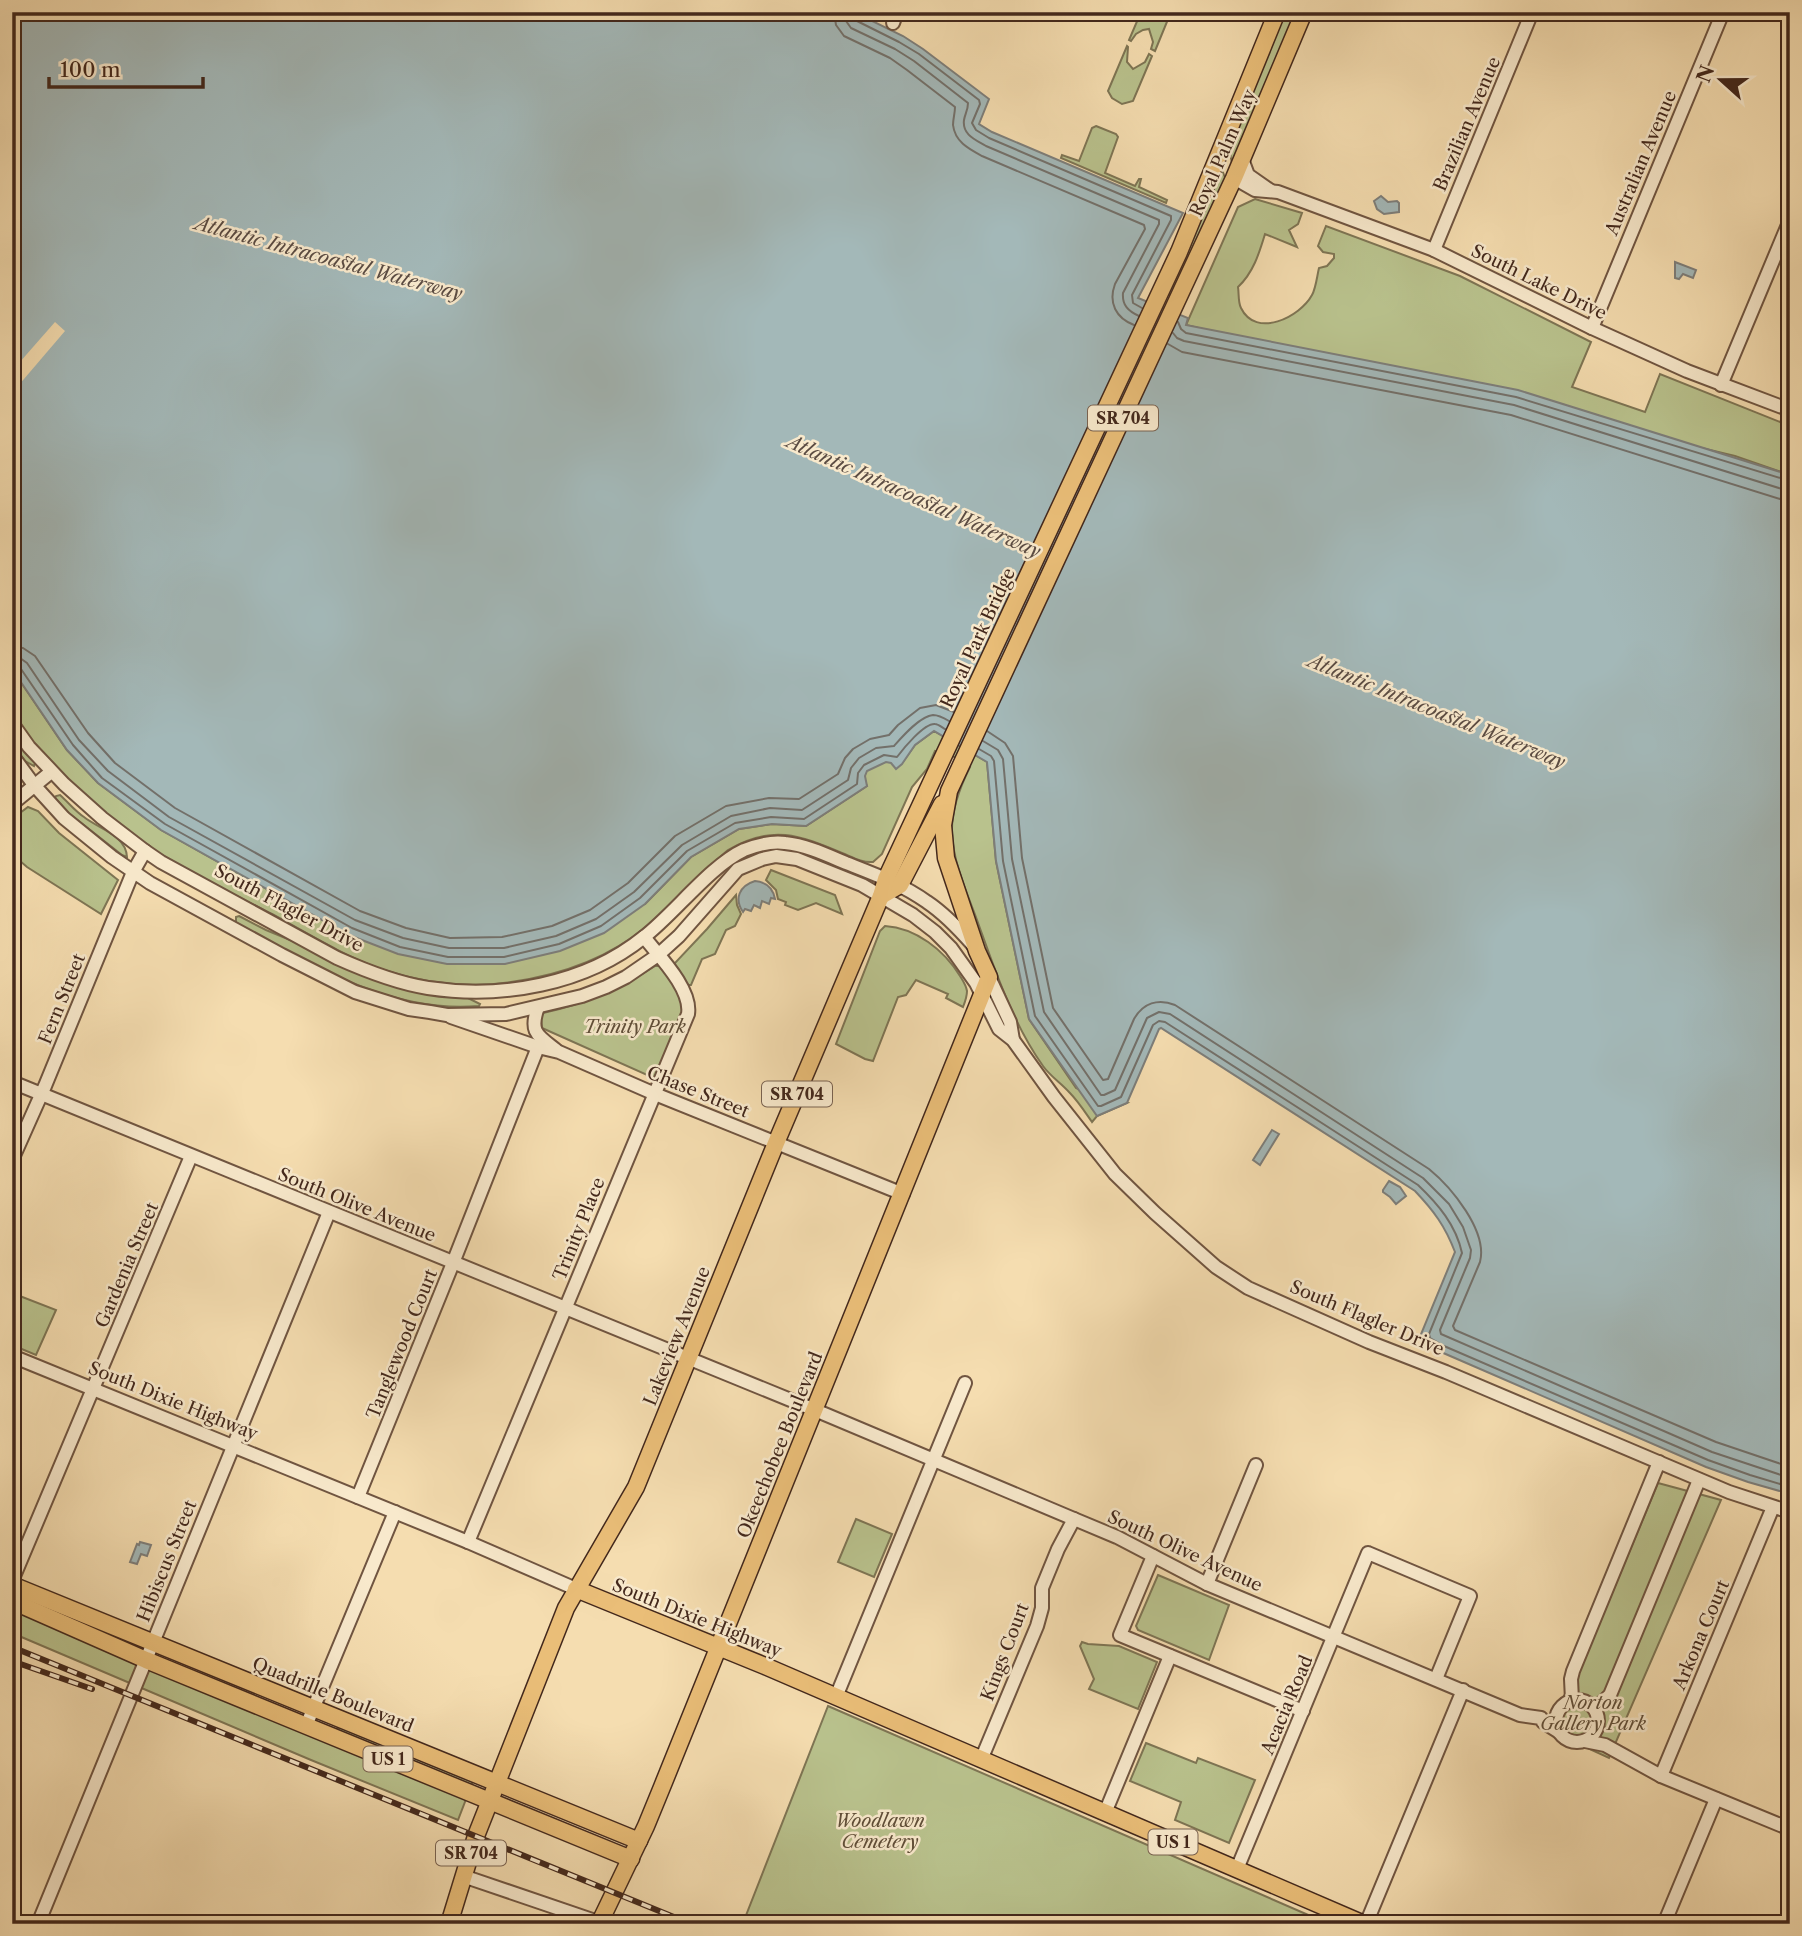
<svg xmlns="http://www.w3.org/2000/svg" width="1802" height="1936" viewBox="0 0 1802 1936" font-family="'Libre Caslon Text',serif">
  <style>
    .green { fill: #b9c28d; stroke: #7e7554; stroke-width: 2 }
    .water { fill: #a3b8b8; stroke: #7d7e7a; stroke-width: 2 }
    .pier { fill: #f5ddb0 }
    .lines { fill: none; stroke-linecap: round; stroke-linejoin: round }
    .shore { stroke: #73706a; stroke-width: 2 }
    .minor-casing { stroke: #705541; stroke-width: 16 }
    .major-casing { stroke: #43281c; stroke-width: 19 }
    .minor { stroke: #f8e9cc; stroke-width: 12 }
    .major { stroke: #eabe78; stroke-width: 16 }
    .rail-casing { stroke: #43281c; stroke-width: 6 }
    .rail { stroke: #f8e9cc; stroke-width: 3.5; stroke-dasharray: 10; stroke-linecap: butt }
    .labels { text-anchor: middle; stroke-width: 5; stroke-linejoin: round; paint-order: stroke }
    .shield { fill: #f8e9cc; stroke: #796251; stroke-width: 2 }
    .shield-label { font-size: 16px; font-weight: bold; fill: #43281c }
    .street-label { font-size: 18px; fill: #43281c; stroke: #f8e9cc }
    .park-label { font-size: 18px; font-style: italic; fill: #604e38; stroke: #f8e9cc }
    .water-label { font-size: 19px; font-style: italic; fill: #5b4c43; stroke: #f8e9cc }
  </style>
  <rect width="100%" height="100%" fill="#f5ddb0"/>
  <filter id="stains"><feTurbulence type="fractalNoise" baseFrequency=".00286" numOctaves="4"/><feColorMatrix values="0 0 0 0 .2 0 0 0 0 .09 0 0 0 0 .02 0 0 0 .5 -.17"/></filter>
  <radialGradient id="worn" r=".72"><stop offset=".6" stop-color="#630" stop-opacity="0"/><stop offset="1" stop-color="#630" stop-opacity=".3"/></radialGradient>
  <g class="green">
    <polygon points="1141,12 1171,12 1155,51 1151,49 1153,42 1149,29 1143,30 1136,34 1131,41 1129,40"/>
    <polygon points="1283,12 1298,12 1232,163 1229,149"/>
    <polygon points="1127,46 1128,47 1127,62 1133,69 1145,62 1149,54 1152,56 1133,101 1122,104 1112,98 1108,91"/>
    <polygon points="1096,126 1116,134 1118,137 1105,173 1135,186 1139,179 1141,179 1139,187 1167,200 1166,203 1061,158 1062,155 1079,161 1092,128"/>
    <polygon points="1222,170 1226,180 1172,296 1167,293"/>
    <path d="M1255,199L1302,213L1298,224L1289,230L1297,247L1265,234C1259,254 1253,273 1238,287C1239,293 1238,303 1241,308C1256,339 1300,317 1312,295C1316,288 1317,276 1319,268L1327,266L1334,258V254L1323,252L1318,246L1326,226L1460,276L1591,342L1572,387L1645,412L1660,374L1790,426V475L1735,456L1186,325L1238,207Z"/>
    <path d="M12,669L67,750L98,783L161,830L349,935L645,904L691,857L739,829L772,824L806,826L867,786L858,768L888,751L902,763L915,745L934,731L987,762L996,861L1029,1019L1076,1088L1095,1097L1127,1103L1097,1116L1092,1122C1085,1112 1078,1101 1069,1092C1061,1083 1050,1076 1043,1066C1012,1022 995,970 977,920C967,893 953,862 952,833C951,810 960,787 970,767L951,755L935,751L927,769L912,787L882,854L873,862C862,863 852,857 842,853C799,835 772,824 728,850C700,874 675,902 647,926C609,958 560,975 511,982C468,988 422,983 381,969C342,955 307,933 272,914C231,893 190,873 151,848C108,821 65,782 33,742C27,733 14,721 12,711C10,699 12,682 12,669Z"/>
    <polygon points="12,733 36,761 34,766 25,761 12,745"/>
    <path d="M60,795C68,802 75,811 84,817C99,829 126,835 127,857L122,855L66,811L55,798L56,796Z"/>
    <polygon points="28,807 38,811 59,833 118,880 101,914 27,867 12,854 12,819"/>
    <polygon points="771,870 835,895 842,914 816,903 798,910 785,905 786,902 778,899 776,890 766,880"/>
    <polygon points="736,895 737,905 741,914 735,926 726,930 715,954 702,959 691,985 688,985 674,964 707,929"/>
    <path d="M239,916L266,930L416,992L466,997L480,1004L479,1006C390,1014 311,964 236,923V917Z"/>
    <path d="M885,926C916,928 944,950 960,976C963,981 966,985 967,991C967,997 965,1002 963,1007L946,998L948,994L916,980L906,995L898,997L873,1061L865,1059L836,1044L880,931Z"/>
    <path d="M655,966H660L681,994L683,1013L656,1079L542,1028L541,1017L543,1013C582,1005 622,988 655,966Z"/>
    <polygon points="12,1293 56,1310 36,1355 12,1345"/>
    <polygon points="1658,1483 1721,1500 1609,1758 1544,1728 1580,1670"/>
    <polygon points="856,1519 892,1534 874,1577 838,1562"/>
    <polygon points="1158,1575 1229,1605 1209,1660 1138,1630 1136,1626"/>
    <polygon points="12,1609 321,1735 340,1727 473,1781 458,1820 311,1760 12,1633"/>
    <polygon points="1082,1642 1088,1644 1119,1646 1157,1662 1138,1709 1089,1689 1094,1679 1080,1646"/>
    <polygon points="828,1706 1329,1924 758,1924 745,1918"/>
    <polygon points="1146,1743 1196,1763 1198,1758 1255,1780 1229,1843 1175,1820 1181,1802 1130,1781"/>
  </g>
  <g class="water">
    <path d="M12,12H854L903,36L923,49L989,99L979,124L992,132L1183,213L1138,298L1188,318L1186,325L1518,390L1790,475V1494L1748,1482L1706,1467L1441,1352L1419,1339L1455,1252C1445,1226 1434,1211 1415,1191L1161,1028L1159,1029L1127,1103L1097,1116L1029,1019L996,861L987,762L934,731L915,745L902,764L896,769L891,763L886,762L867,771L865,776L867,786L806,826L772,824L739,829L691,857L645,904L604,933L560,951L505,964H447L398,954L349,935L161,830L98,783L67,750L12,669Z"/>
    <polygon points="1381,196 1388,202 1397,201 1399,203 1399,212 1384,214 1377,209 1374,201"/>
    <polygon points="1675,262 1696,270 1693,278 1683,274 1679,279 1675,278"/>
    <path d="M755,881C766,882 773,888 775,899L771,898L769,904L762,901L760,908L754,905L751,911L745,909L743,912C734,899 739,886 755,881Z"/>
    <polygon points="1272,1130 1279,1134 1260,1165 1253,1160"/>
    <polygon points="1389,1181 1400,1187 1406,1196 1396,1204 1390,1197 1383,1192 1383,1190"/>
    <polygon points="140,1542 151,1545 147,1556 141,1554 137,1564 130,1562 137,1544 139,1545"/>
  </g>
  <polygon class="pier" points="55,322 65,331 12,393 12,371"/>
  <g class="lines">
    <g class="shore">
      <path d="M834,12L836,25L844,36L890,58L907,70L955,107C955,113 953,119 953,125C955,142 969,149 982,156L1144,225L1145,229L1115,284C1108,303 1116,318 1134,325"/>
      <path d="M844,12L846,21L851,28L895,49L914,61L968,103C968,110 965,114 964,120C962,135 976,140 986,146L1159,220V224L1123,293C1122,305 1128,311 1139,316"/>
      <polyline points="853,12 854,18 857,21 899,42 919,54 979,100 980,104 972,123 976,130 989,138 1171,216 1171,220 1132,295 1133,303 1142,308"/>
      <polyline points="1178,322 1181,329 1186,333 1516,397 1790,481"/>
      <polyline points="1173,333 1177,338 1184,341 1514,405 1782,489 1790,490"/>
      <polyline points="1168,344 1182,352 1511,415 1780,499 1790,500"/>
      <polyline points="12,647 23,648 35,656 88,733 115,763 175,808 360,911 406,928 450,938 502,937 552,926 590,910 628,883 675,836 726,806 769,798 799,799 838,774 845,758 853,749 870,739 889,735 898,725 920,708 936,705 954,712"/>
      <path d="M12,657L20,658L27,663L79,740L108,771L169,817L355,920L403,938L449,948H504L556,936L596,919L634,892L682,845L731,816L770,808L802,810L848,780L851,768L859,758L876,748L894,746C902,737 920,716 933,715C939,715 944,718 949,721"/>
      <path d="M12,666L21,669L73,745L102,778L165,824L352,928L400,947L448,957H504L559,944L601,926L640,898L687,851L735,823L771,817L804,819L857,784L858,773L864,765L884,755L897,757C903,749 924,723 935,724C938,724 943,728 945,729"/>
      <path d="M987,731L1005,743L1013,756L1022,858L1053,1008L1103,1080L1108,1079L1134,1019C1143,1003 1158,998 1175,1005L1429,1169C1451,1187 1488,1231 1480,1262L1453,1326L1455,1330L1716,1442L1790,1467"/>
      <polyline points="983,741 998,750 1003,759 1012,859 1044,1012 1101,1095 1104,1095 1115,1090 1147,1018 1159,1012 1170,1014 1423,1178 1449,1204 1463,1227 1471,1250 1470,1258 1440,1330 1441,1334 1712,1452 1790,1478"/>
      <path d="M979,749L991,756L994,761L1003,861L1035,1016L1098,1106H1101L1121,1097L1153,1025L1159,1021L1165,1022L1418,1185C1438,1204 1456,1225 1462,1253L1429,1334L1430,1338L1444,1346L1708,1460L1750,1475L1790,1487"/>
    </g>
    <defs>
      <g id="minor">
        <polyline points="893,23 897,12"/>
        <polyline points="1242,159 1248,175 1271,191"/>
        <polyline points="1234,178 1255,190 1278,192 1434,250 1592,328 1687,371 1790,410"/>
        <polyline points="1434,250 1532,12"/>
        <polyline points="1592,328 1723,12"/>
        <polyline points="1721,385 1790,220"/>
        <path d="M12,723L29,747L64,784L102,818L145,851L161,862L337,958C366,971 396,983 428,988C501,999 585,985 644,937C675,913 710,866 744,850C757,845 772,841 785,843C806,845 827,855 846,863C874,874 902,884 927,902C945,914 959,929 973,945"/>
        <polyline points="12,755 34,785 64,818 112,857 150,883 282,955 355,992 409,1009 430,1012 447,1015 506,1014 582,996 606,987 626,977 658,955 679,936 738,869 762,859 776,856 797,859 862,885 913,915 935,932 951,948 976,983 999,1029 1013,1040 1054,1097 1115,1174 1155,1213 1216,1267 1248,1288 1369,1342 1446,1372 1729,1492 1790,1512"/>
        <polyline points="12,804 51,772"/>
        <polyline points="989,977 1010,1022 1013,1040"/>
        <path d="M538,1007C529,1032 537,1035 556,1050"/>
        <polyline points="451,1017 538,1047 559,1052 655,1094 903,1194"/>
        <polyline points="12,1082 815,1410 1074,1519 1117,1537 1207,1584 1520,1715 1541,1718 1543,1722 1559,1732"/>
        <polyline points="12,1160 45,1086 133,872 145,851"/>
        <polyline points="12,1356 468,1542 576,1589"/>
        <polyline points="358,1497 453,1263 538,1047"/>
        <path d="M468,1542L688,1014C692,989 659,956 644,937"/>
        <polyline points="1153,1556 1120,1635 1303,1711"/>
        <polyline points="12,1581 191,1156"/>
        <polyline points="1207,1584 1256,1465"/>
        <polyline points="836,1697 965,1383"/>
        <circle cx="1577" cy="1721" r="21"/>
        <polyline points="1572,1700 1571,1679 1573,1671 1659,1462"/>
        <polyline points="1595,1709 1610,1695 1699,1480"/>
        <polyline points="306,1726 395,1512"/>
        <polyline points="1585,1741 1605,1745 1661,1776 1790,1829"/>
        <polyline points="981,1760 1037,1626 1042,1608 1042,1588 1058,1549 1074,1519"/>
        <polyline points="1661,1776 1773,1507"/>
        <polyline points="1105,1813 1170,1656"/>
        <polyline points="1237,1869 1368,1553 1470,1596 1436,1679"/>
        <polyline points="463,1876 604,1924"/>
        <polyline points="38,1924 329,1212"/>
        <polyline points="1366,1924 1463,1690"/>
        <polyline points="1664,1924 1716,1799"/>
      </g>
      <g id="major">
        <polyline points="881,896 900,885 942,804"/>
        <polyline points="12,1585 639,1841"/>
        <polyline points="576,1589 765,1666 1364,1924"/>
        <polyline points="12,1601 146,1660 631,1859"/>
        <polyline points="449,1924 476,1836 566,1608 636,1487 776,1143 881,896 886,879 1179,252 1277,12"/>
        <polyline points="599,1924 646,1826 662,1787 989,977 977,951 946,858 943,825 949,791 1234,178 1304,12"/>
      </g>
    </defs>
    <use href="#minor" class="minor-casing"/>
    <use href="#major" class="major-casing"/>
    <use href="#minor" class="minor"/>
    <use href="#major" class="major"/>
    <defs>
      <g id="rail">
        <polyline points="12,1647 691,1924"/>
        <polyline points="12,1661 92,1689"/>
      </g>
    </defs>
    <use href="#rail" class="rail-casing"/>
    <use href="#rail" class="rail"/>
  </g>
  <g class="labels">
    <g class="shield">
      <rect x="1088" y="405.5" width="70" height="25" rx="5"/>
      <rect x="762" y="1081.5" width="70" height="25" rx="5"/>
      <rect x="363.5" y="1746.5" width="49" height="25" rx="5"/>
      <rect x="1148.5" y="1829.5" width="49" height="25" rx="5"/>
      <rect x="436" y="1840.5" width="70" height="25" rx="5"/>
    </g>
    <g class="shield-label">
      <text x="1123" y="424">SR 704</text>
      <text x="797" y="1100">SR 704</text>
      <text x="388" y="1765">US 1</text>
      <text x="1173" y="1848">US 1</text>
      <text x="471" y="1859">SR 704</text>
    </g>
    <g class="street-label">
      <text transform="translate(1467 124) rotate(-67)" y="6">Brazilian Avenue</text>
      <text transform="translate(1223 153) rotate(-66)" y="6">Royal Palm Way</text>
      <text transform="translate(1641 163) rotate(-67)" y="6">Australian Avenue</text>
      <text transform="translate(1539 282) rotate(26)" y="6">South Lake Drive</text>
      <text transform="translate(978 638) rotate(-65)" y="6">Royal Park Bridge</text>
      <text transform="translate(289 908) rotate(28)" y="6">South Flagler Drive</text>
      <text transform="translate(62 999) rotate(-68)" y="6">Fern Street</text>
      <text transform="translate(698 1092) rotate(22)" y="6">Chase Street</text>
      <text transform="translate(357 1205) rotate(22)" y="6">South Olive Avenue</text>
      <text transform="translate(579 1229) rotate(-68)" y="6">Trinity Place</text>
      <text transform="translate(127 1265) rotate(-67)" y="6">Gardenia Street</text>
      <text transform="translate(1367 1318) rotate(23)" y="6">South Flagler Drive</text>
      <text transform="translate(677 1336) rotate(-68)" y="6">Lakeview Avenue</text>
      <text transform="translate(402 1344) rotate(-68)" y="6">Tanglewood Court</text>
      <text transform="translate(173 1401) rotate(22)" y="6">South Dixie Highway</text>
      <text transform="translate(780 1445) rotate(-68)" y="6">Okeechobee Boulevard</text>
      <text transform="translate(1185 1551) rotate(25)" y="6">South Olive Avenue</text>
      <text transform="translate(167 1561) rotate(-68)" y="6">Hibiscus Street</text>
      <text transform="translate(697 1618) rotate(22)" y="6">South Dixie Highway</text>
      <text transform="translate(1701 1635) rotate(-67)" y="6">Arkona Court</text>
      <text transform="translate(1005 1652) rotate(-69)" y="6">Kings Court</text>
      <text transform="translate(333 1695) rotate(22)" y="6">Quadrille Boulevard</text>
      <text transform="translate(1287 1705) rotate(-67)" y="6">Acacia Road</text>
    </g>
    <g class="park-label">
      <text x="635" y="1033">Trinity Park</text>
      <text x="1593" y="1709">Norton<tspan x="1593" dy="21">Gallery Park</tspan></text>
      <text x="880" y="1827">Woodlawn<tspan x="880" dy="21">Cemetery</tspan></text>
    </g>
    <g class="water-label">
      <text transform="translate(329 258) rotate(15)" y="7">Atlantic Intracoastal Waterway</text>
      <text transform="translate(914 496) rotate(24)" y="7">Atlantic Intracoastal Waterway</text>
      <text transform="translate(1437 711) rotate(22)" y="7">Atlantic Intracoastal Waterway</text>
    </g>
  </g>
  <rect width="1802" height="1936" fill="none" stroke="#f5ddb0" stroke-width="42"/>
  <rect x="14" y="14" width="1774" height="1908" fill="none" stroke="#43281c" stroke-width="3.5"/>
  <rect x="21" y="21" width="1760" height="1894" fill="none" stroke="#43281c" stroke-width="2"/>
  <g transform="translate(1721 80) rotate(291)" stroke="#f8e9cc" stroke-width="5" paint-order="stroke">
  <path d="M0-5L12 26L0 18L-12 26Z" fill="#43281c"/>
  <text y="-10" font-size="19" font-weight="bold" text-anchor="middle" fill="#43281c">N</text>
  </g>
  <path d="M49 77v10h154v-10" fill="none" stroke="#43281c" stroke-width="3.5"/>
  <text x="60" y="77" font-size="21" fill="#43281c" stroke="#f8e9cc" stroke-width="5" paint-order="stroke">100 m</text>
  <rect width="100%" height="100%" filter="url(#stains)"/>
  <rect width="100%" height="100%" fill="url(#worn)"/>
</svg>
